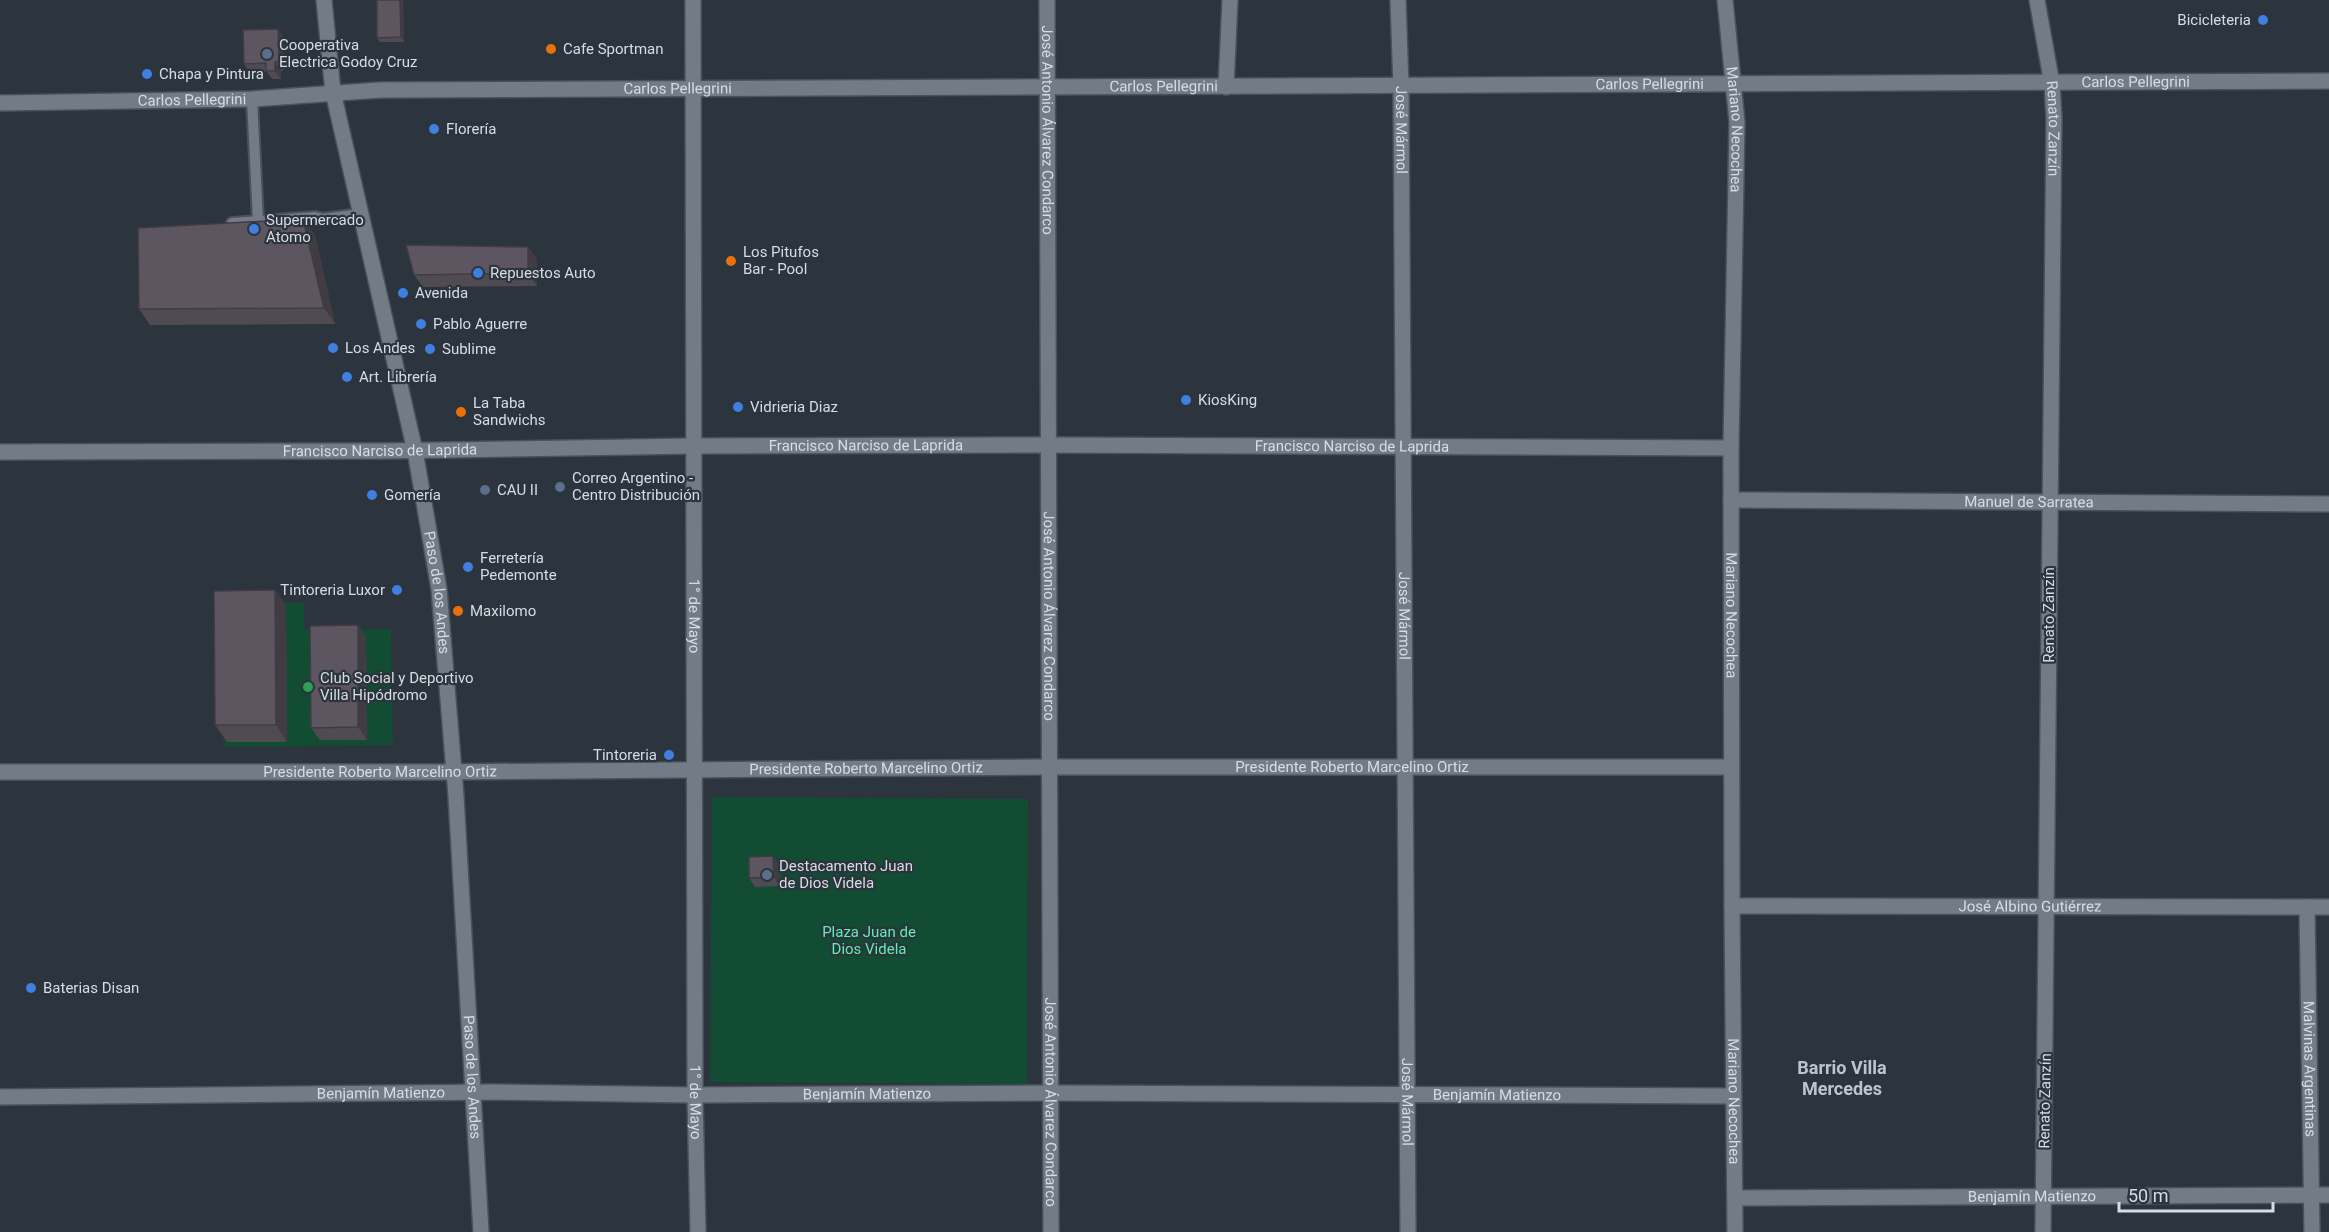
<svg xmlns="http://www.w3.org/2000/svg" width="2329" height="1232" viewBox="0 0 2329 1232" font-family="Roboto,sans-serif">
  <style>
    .green { fill: #114c33 }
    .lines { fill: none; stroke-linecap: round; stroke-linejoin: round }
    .lane-casing { stroke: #4b515a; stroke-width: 14 }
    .street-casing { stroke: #4b515a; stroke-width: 18 }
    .secondary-casing { stroke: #4b515a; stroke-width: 18 }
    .lane { stroke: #737b87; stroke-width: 10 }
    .street { stroke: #737b87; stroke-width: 15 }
    .secondary { stroke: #737b87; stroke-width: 15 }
    .wall { fill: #504a53 }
    .shaded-wall { fill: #413c44 }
    .building { fill: #5d5661; stroke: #413c44; stroke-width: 1.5 }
    .shop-dot { fill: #3f7fe0; stroke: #2c343e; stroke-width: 2 }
    .food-dot { fill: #e8710a; stroke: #2c343e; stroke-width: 2 }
    .service-dot { fill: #5c6f8a; stroke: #2c343e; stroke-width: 2 }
    .leisure-dot { fill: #2e9e5b; stroke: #2c343e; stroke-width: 2 }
    .labels { text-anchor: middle; stroke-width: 4.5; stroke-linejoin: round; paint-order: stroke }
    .poi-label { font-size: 15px; fill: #d7dce3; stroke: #2c343e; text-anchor: start }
    .street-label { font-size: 15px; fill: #d7dce3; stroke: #2c343e }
    .park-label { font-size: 15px; fill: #5defad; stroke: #2c343e }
    .quarter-label { font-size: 18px; font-weight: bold; fill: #bbc4d1; stroke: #2c343e }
  </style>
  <rect width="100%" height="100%" fill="#2c343e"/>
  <g class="green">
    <polygon points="222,603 304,603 304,629 391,629 393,745 225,747"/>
    <polygon points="712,797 1028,799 1027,1084 710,1082"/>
  </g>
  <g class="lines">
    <defs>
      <g id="lane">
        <polyline points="252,99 258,221"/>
        <polyline points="232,223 315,217 323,219 360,214"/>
      </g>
      <g id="street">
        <path id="s1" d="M693,0L695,1095L698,1232"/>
        <path id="s2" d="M1047,0L1051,1232"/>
        <path id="s3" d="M2037,0L2052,84L2054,118L2043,1232"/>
        <polyline points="1226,87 1230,0"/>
        <path id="s4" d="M0,452L382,451L693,446L1048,445L1731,448"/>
        <path id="s5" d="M1731,500L2329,504"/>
        <path id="s6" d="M0,772H433L1049,767H1731"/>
        <path id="s7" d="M1732,906L2329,907"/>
        <path id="s8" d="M2307,907L2312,1232"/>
        <path id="s9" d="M0,1097L494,1092L695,1095L1051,1093L1733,1096"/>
        <path id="s10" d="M1735,1198L2329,1195"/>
      </g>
      <g id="secondary">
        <path id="s11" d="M324,0L333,92L415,451L439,589L456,796L481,1232"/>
        <path id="s12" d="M1398,0L1401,86L1408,1232"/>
        <path id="s13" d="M1725,0L1737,122L1731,448L1732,906L1735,1232"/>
        <path id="s14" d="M0,103L252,99L380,90L2329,81"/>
      </g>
    </defs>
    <use href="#lane" class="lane-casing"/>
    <use href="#street" class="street-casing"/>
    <use href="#secondary" class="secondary-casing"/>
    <use href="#lane" class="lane"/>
    <use href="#street" class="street"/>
    <use href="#secondary" class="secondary"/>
  </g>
  <g class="wall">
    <polygon points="377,0 403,0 404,42 380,42 377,38"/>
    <polygon points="284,38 284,70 281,71 281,79 272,79 267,72 250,72 244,64"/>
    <polygon points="303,219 315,235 335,324 150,325 139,309"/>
    <polygon points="528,247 537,259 537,286 423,287 414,275"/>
    <polygon points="275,590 286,606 287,742 227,742 215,725"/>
    <polygon points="358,625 366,638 367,740 320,740 311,728"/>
    <polygon points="779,864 780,886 755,887 749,878"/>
  </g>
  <g class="shaded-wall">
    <polygon points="400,0 403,0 404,42 401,37"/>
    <polygon points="278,29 284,38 284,70 279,62"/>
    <polygon points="275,62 281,71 281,79 275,71"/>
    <polygon points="303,219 315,235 335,324 324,308"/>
    <polygon points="528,247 537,259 537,286 528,273"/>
    <polygon points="275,590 286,606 287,742 276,725"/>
    <polygon points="358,625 366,638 367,740 358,727"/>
    <polygon points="773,856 779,864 780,886 774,877"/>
  </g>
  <g class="building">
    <polygon points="377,0 400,0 401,37 377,38"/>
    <polygon points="278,29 279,62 275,62 275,71 266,71 266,63 244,64 243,30"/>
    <polygon points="303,219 324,308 139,309 138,228"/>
    <polygon points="406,245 528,247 528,273 414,275"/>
    <polygon points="275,590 276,725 215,725 214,591"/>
    <polygon points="358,625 358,727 311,728 310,626"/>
    <polygon points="773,856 774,877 749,878 749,857"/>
  </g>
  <g class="shop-dot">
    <circle cx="2263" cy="20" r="6"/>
    <circle cx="147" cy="74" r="6"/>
    <circle cx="434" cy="129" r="6"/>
    <circle cx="254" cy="229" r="6"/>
    <circle cx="478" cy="273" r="6"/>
    <circle cx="403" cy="293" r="6"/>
    <circle cx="421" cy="324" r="6"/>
    <circle cx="333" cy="348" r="6"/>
    <circle cx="430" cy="349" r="6"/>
    <circle cx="347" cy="377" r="6"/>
    <circle cx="1186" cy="400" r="6"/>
    <circle cx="738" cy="407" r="6"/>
    <circle cx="372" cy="495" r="6"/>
    <circle cx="468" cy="567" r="6"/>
    <circle cx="397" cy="590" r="6"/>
    <circle cx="669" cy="755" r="6"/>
    <circle cx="31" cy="988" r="6"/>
  </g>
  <g class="food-dot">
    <circle cx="551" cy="49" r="6"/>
    <circle cx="731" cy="261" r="6"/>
    <circle cx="461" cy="412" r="6"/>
    <circle cx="458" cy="611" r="6"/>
  </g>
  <g class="service-dot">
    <circle cx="267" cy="54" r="6"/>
    <circle cx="560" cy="487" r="6"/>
    <circle cx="485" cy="490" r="6"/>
    <circle cx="767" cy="875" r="6"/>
  </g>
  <circle class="leisure-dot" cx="308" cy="687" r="6"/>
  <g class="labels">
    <g class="poi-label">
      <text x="2251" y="25" text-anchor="end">Bicicleteria</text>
      <text x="279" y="50">Cooperativa<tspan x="279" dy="17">Electrica Godoy Cruz</tspan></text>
      <text x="563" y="54">Cafe Sportman</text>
      <text x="159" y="79">Chapa y Pintura</text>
      <text x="446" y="134">Florería</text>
      <text x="266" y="225">Supermercado<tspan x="266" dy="17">Atomo</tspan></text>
      <text x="743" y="257">Los Pitufos<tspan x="743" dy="17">Bar - Pool</tspan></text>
      <text x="490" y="278">Repuestos Auto</text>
      <text x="415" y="298">Avenida</text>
      <text x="433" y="329">Pablo Aguerre</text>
      <text x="345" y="353">Los Andes</text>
      <text x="442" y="354">Sublime</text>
      <text x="359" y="382">Art. Librería</text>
      <text x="1198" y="405">KiosKing</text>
      <text x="473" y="408">La Taba<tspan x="473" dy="17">Sandwichs</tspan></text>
      <text x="750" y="412">Vidrieria Diaz</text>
      <text x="572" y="483">Correo Argentino -<tspan x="572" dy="17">Centro Distribución</tspan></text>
      <text x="497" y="495">CAU II</text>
      <text x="384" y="500">Gomería</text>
      <text x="480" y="563">Ferretería<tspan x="480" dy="17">Pedemonte</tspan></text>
      <text x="385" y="595" text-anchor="end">Tintoreria Luxor</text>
      <text x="470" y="616">Maxilomo</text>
      <text x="320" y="683">Club Social y Deportivo<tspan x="320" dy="17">Villa Hipódromo</tspan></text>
      <text x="657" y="760" text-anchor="end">Tintoreria</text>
      <text x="779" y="871">Destacamento Juan<tspan x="779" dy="17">de Dios Videla</tspan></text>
      <text x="43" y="993">Baterias Disan</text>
    </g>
    <g class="street-label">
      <text dy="5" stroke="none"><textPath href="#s14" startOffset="2136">Carlos Pellegrini</textPath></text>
      <text dy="5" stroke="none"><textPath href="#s14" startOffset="1650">Carlos Pellegrini</textPath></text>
      <text dy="5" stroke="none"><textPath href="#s14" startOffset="1164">Carlos Pellegrini</textPath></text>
      <text dy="5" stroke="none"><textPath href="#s14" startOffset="678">Carlos Pellegrini</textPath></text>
      <text dy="5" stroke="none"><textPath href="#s14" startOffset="192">Carlos Pellegrini</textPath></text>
      <text dy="5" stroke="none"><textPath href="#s3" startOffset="130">Renato Zanzín</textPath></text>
      <text dy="5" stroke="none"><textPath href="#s2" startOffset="130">José Antonio Álvarez Condarco</textPath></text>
      <text dy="5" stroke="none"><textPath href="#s12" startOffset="130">José Mármol</textPath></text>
      <text dy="5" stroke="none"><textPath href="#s13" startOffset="130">Mariano Necochea</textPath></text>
      <text dy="5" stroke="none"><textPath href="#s4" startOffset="866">Francisco Narciso de Laprida</textPath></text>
      <text dy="5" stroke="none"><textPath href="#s4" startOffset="1352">Francisco Narciso de Laprida</textPath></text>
      <text dy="5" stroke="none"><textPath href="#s4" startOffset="380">Francisco Narciso de Laprida</textPath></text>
      <text dy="5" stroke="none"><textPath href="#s5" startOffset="298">Manuel de Sarratea</textPath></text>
      <text dy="5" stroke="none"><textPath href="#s11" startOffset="604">Paso de los Andes</textPath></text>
      <text transform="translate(2049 615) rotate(-90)" y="5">Renato Zanzín</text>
      <text dy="5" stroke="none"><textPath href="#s1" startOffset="616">1° de Mayo</textPath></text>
      <text dy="5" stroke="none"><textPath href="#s2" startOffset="616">José Antonio Álvarez Condarco</textPath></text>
      <text dy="5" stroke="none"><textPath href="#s12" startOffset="616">José Mármol</textPath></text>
      <text dy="5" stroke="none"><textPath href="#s13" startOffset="616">Mariano Necochea</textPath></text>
      <text dy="5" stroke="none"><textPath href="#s6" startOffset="866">Presidente Roberto Marcelino Ortiz</textPath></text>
      <text dy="5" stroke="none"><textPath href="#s6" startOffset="1352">Presidente Roberto Marcelino Ortiz</textPath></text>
      <text dy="5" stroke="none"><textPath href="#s6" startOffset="380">Presidente Roberto Marcelino Ortiz</textPath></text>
      <text dy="5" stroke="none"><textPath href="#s7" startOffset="298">José Albino Gutiérrez</textPath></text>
      <text dy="5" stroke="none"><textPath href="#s8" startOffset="162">Malvinas Argentinas</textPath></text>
      <text dy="5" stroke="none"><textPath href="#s11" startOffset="1090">Paso de los Andes</textPath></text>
      <text dy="5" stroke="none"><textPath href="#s9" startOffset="381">Benjamín Matienzo</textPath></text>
      <text dy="5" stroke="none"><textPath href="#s9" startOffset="867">Benjamín Matienzo</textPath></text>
      <text dy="5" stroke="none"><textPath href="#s9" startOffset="1497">Benjamín Matienzo</textPath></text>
      <text transform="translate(2045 1101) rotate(-89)" y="5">Renato Zanzín</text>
      <text dy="5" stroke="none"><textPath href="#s1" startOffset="1102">1° de Mayo</textPath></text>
      <text dy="5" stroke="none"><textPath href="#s2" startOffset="1102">José Antonio Álvarez Condarco</textPath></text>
      <text dy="5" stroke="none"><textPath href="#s12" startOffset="1102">José Mármol</textPath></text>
      <text dy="5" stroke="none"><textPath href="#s13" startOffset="1102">Mariano Necochea</textPath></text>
      <text dy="5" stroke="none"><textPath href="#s10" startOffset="297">Benjamín Matienzo</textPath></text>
    </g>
    <g class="park-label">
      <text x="869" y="937">Plaza Juan de<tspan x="869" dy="17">Dios Videla</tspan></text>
    </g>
    <g class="quarter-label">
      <text x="1842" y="1074">Barrio Villa<tspan x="1842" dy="21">Mercedes</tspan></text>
    </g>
  </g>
  <path d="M2119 1202v9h154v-9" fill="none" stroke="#d7dce3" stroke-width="3"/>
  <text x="2128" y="1202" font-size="18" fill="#d7dce3" stroke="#2c343e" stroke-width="4.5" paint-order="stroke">50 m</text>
</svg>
